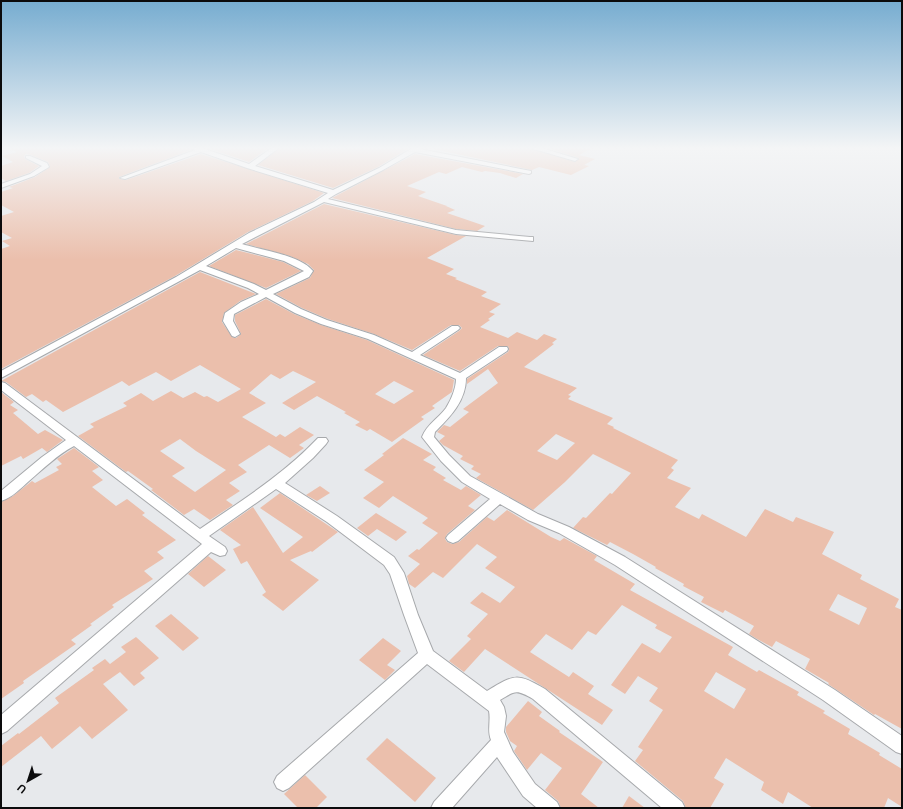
<svg xmlns="http://www.w3.org/2000/svg" width="903" height="809" viewBox="0 0 903 809" font-family="Arial,sans-serif">
  <style>
    .building { fill: #ebbfac; fill-rule: evenodd }
    .lines { fill: none; stroke-linecap: round; stroke-linejoin: round }
    .street-casing { stroke: #a7a9ac; stroke-width: 2 }
    .street { fill: #fff; fill-rule: evenodd }
  </style>
  <rect width="100%" height="100%" fill="#e7e9ec"/>
  <g class="building">
    <polygon points="6,147 188,147 191,150 119,177 119,179 126,180 201,154 324,193 313,201 248,232 175,276 1,369 1,249 10,246 2,241 12,238 1,232 1,216 14,212 1,205 1,192 13,188 9,187 35,177 50,167 48,162 31,155 26,154 24,156 25,159 39,166 29,173 6,181 1,178 1,166 13,162 2,156 17,152"/>
    <polygon points="204,147 270,147 249,162"/>
    <polygon points="281,147 411,147 378,167 333,188 258,165"/>
    <polygon points="423,147 526,147 575,162 579,158 544,147 594,147 579,155 595,159 584,165 589,166 571,175 539,167 532,170"/>
    <polygon points="415,154 523,174 516,178 500,173 485,171 482,172 462,167 446,174 439,172 407,186 426,192 418,196 447,206 446,206 455,210 447,213 485,226 477,231 456,229 332,198"/>
    <path d="M324,204L456,235L466,236L427,258L454,269L446,274L457,278L455,279L487,292L481,296L501,304L489,312L495,314L488,319L490,320L480,327L508,338L517,332L537,340L544,334L557,339L552,343L554,344L524,367L577,388L568,395L571,396L568,399L613,418L607,424L614,427L613,428L678,460L671,468L674,470L667,478L691,488L675,507L699,519L702,514L746,537L765,509L793,522L796,517L834,532L822,554L862,575L860,579L899,599L895,607L902,610V729L875,714L874,715L828,684L829,683L805,669L810,659L776,641L772,647L757,639L749,634L754,626L725,610L723,613L701,602L704,597L683,586L684,584L655,568L656,567L633,554L610,542L607,545L573,528L583,517L586,518L610,493L612,494L631,473L593,454L565,482L533,510L476,478L481,474L471,469L474,466L460,459L463,456L443,445L439,441L445,436L437,432L444,425L450,427L469,412L463,409L498,383L488,369L467,384V379L508,352L509,350L508,346H498L460,371L423,355L459,331L462,328L459,325H451L412,350L374,334L328,319L302,308L276,294L310,278L314,270L308,264L290,256L246,244ZM556,434L575,443L557,460L537,451ZM838,594L867,608L859,625L829,610Z"/>
    <polygon points="236,250 283,262 301,271 266,288 209,266"/>
    <path d="M200,272L256,294L240,301L224,313L222,322L232,337L236,338L241,334L235,321V315L266,299L294,314L321,325L367,340L454,380L452,392L432,406L435,408L421,417L424,419L392,442L370,429L367,431L355,425L360,422L344,413L346,412L317,396L294,410L282,403L316,382L293,371L280,379L271,374L249,393L266,403L242,417L276,437L280,434L285,437L300,427L314,435L299,445L304,448L290,458L269,445L238,465L247,472L229,483L240,491L226,500L233,505L210,520L194,509L184,515L151,490L153,489L128,471L126,472L78,436L94,427L90,424L127,406L123,403L141,393L153,401L171,391L183,398L195,392L204,397L207,396L218,402L241,389L200,365L171,381L156,372L129,386L122,381L63,412L46,400L43,402L32,394L26,397L6,382L1,381ZM394,381L414,391L394,404L375,394ZM180,439L196,451L226,470L195,492L172,476L185,468L160,451Z"/>
    <polygon points="1,392 14,402 10,405 18,410 13,413 38,434 45,430 63,440 47,452 42,448 23,459 21,456 1,466"/>
    <path d="M403,438L432,454L423,460L436,467L433,470L446,478L443,480L461,490L466,486L481,495L468,506L475,510L447,534L445,539L447,542L452,544L459,542L487,517L494,521L507,510L551,537L560,541L564,538L597,556L594,560L635,584L630,590L733,647L728,655L757,672L759,670L799,692L797,695L825,711L823,713L850,729L848,734L880,753L879,755L902,769V807L888,798L884,808H813L788,792L783,804L761,790L764,782L726,758L714,778L724,784L710,808H686L683,801L635,761L643,750L638,747L663,710L649,701L658,688L638,676L625,694L611,685L642,643L660,653L672,637L655,628L657,625L622,605L596,635L588,631L572,650L546,634L530,652L569,677L573,672L594,686L588,694L613,710L602,725L485,649L464,672L449,661L471,639L467,636L488,614L470,603L482,592L500,603L515,587L485,568L497,557L477,544L443,578L433,572L415,588L409,584L407,576L420,564L408,556L417,549L419,550L438,533L422,523L428,518L393,496L379,508L363,498L384,482L364,470L384,455L382,454ZM716,672L746,689L734,709L704,691Z"/>
    <polygon points="74,448 99,467 92,471 103,480 92,487 116,506 127,499 145,513 142,515 176,540 157,552 164,558 144,571 153,579 112,605 114,607 90,624 92,625 71,640 76,644 23,681 24,683 1,699 1,502 13,496 32,481 35,483 59,470 56,467 62,464 57,459"/>
    <polygon points="320,486 330,493 317,501 306,495"/>
    <polygon points="280,493 338,532 312,552 311,551 290,560 319,580 283,611 262,595 266,592 247,561 241,564 233,549 241,545 220,530 253,507 283,553 303,537 260,508"/>
    <polygon points="376,513 407,532 396,541 377,529 368,536 357,528"/>
    <polygon points="208,556 226,570 204,587 188,574"/>
    <polygon points="171,614 199,638 183,651 155,626"/>
    <polygon points="136,637 159,658 140,673 145,678 134,686 120,672 103,684 128,710 92,739 80,726 52,749 41,736 1,767 1,746 18,733 19,734 59,703 55,698 94,670 92,668 105,659 110,664 126,652 121,647"/>
    <polygon points="383,638 401,651 387,665 395,670 385,680 359,660"/>
    <polygon points="528,701 542,712 539,716 560,731 559,732 603,762 581,794 599,808 561,808 558,801 545,790 562,768 541,753 527,770 514,751 517,746 510,741 506,732 506,727"/>
    <polygon points="387,738 436,778 415,802 366,759"/>
    <polygon points="305,775 327,797 316,808 298,808 284,794"/>
    <polygon points="629,796 645,808 622,808"/>
  </g>
  <g class="lines">
    <defs>
      <g id="street">
        <path d="M189,147H199L249,164L273,147H280L255,166L333,190L379,168L414,147H422L420,149L531,171V173L529,174L415,152L383,170L336,194L328,199L456,230L530,237H533V241L456,234L324,202L242,244C261,250 300,255 313,271L309,277L273,294L301,309L327,320L374,335L412,352L452,326H458L460,328L458,330L420,355L460,373L499,347H507L508,349L507,351L466,378C466,401 450,417 435,432L434,437L449,455L470,476L538,514L569,527L625,557L835,690L902,736V754L896,752L823,700L615,565L559,533L528,520L500,504L458,541L453,543L448,541L446,538L448,535L490,499L462,482L441,461L422,437C427,424 438,419 446,408C451,400 456,388 456,379L368,339L321,324L295,313L266,297L234,314L233,321L240,334L235,337L232,336L223,321L225,313L241,302L259,294L248,288L200,270L1,378V371L176,277L249,233L314,202L328,193L247,168L201,152L125,179L120,178L195,150ZM236,248L284,261L304,271L266,290L254,284L206,266Z"/>
        <polygon points="527,147 538,147 578,159 575,161"/>
        <polygon points="26,156 30,156 47,163 49,167 34,176 1,188 1,184 30,174 42,166 26,158"/>
        <path d="M1,382L5,383L200,529C241,501 283,475 318,438H326L328,441L326,444L313,458L285,483L337,516L394,557L404,573L418,615L433,651L487,691C515,674 517,673 545,689L682,802L685,808H662L533,699C517,690 516,690 500,700L504,707L506,716L504,732L513,752L535,784L557,802L560,808H537L523,796L497,757L452,808H431L434,802L491,740C487,730 491,721 489,711L427,664L289,788L283,791L277,788L274,782L277,776L418,653L404,615L390,574L384,565L327,522L276,489L209,536L225,547L227,551L225,555L220,556L211,552L7,731L1,734V715L202,544L74,446C57,455 43,469 29,481C21,488 12,498 1,501V491L42,457L66,440L1,390Z"/>
      </g>
    </defs>
    <use href="#street" class="street-casing"/>
    <use href="#street" class="street"/>
  </g>
  <linearGradient id="sky" x2="0" y2="1"><stop stop-color="#76acd0"/><stop offset="0.57" stop-color="#f4f5f6"/><stop offset="1" stop-color="#f4f5f6" stop-opacity="0"/></linearGradient>
  <rect width="903" height="260" fill="url(#sky)"/>
  <rect width="903" height="809" fill="none" stroke="#0b0b0c" stroke-width="4"/>
  <g transform="translate(28 781) rotate(219)" stroke="#e7e9ec" stroke-width="3" paint-order="stroke">
  <path d="M0-3L7 15L0 10L-7 15Z" fill="#0b0b0c"/>
  <text y="-6" font-size="11" font-weight="bold" text-anchor="middle" fill="#0b0b0c">U</text>
  </g>
</svg>
